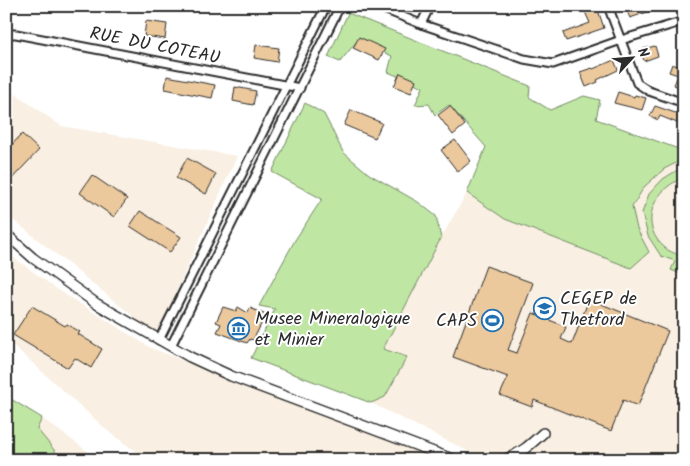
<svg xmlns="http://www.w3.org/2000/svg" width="690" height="466" viewBox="0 0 690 466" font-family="Kalam,sans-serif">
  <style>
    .built { fill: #f9efe2 }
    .green { fill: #bfe7a3; stroke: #758967 }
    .building { fill: #ecc99d; stroke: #2b2b2b }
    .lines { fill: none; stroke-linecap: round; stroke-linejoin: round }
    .minor-casing { stroke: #2b2b2b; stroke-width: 11 }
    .major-casing { stroke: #2b2b2b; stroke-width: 12 }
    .minor { stroke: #fff; stroke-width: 7 }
    .major { stroke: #fff; stroke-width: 9 }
    .labels { text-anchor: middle; stroke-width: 4; stroke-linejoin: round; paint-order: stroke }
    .street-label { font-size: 18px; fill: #2b2b2b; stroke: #fff }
    .poi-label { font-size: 18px; fill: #2b2b2b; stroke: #fff; text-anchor: start }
  </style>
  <rect width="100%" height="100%" fill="#fff"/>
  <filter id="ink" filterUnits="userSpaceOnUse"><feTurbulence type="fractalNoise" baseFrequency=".02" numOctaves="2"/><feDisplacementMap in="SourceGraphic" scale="10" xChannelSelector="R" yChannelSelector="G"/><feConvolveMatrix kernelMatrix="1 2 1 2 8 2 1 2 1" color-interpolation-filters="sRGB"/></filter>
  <g filter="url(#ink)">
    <g class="built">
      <polygon points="6,87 61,126 237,156 157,335 6,214"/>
      <polygon points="684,159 684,460 486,460 371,403 385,397 407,358 383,349 438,243 467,193 505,219 649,252 637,229 632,207 644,187 664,169"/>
      <polygon points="6,252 58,290 151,348 438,460 148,460 109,432 6,339"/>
      <polygon points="6,396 42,418 99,460 6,460"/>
    </g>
    <g class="green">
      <polygon points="348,13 530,86 529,97 550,110 584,96 600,100 596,119 684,151 684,159 664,169 644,187 632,207 637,229 649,252 631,268 505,219 467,193 486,147 449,105 435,115 429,104 415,105 423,87 388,72 392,56 357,41 340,62 328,57"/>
      <polygon points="305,103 324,114 343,152 369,174 418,202 436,216 441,238 383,349 407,357 385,397 371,403 251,358 275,309 259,306 295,240 322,199 272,172"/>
      <path d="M684,168V178C655,187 638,223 663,246C669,252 676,254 684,256V275L671,270L675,261L661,256L648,236L642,213L649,194L663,179L679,169Z"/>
      <polygon points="6,396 42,418 37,429 59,456 65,460 6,460"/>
    </g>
    <g class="building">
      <polygon points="633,6 662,6 662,7 630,18 626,9"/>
      <polygon points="597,7 604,28 566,41 563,33 590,23 585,12"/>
      <polygon points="146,21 167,24 165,39 144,36"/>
      <polygon points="359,37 385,49 379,60 353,48"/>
      <polygon points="256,45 279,48 277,62 254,58"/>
      <polygon points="655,46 658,56 644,61 642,55 645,54 643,49"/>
      <polygon points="614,60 618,70 597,80 598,82 586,87 580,72 592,68 593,69"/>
      <polygon points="672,64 683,68 681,72 684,73 684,89 674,85 678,75 669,72"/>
      <polygon points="400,73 416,80 411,93 394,86"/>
      <polygon points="167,76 215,85 212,98 165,89"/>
      <polygon points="235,87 256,91 253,105 233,101"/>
      <polygon points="618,92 634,97 635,95 646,98 642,110 614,103"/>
      <polygon points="450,106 465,125 453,135 438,115"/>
      <polygon points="655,106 684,116 682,125 660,116 658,120 650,116"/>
      <polygon points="351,110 382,123 375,138 344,125"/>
      <polygon points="22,134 39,150 6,185 6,151"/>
      <polygon points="455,140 471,161 458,172 441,150"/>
      <polygon points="187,158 216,174 206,194 176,178"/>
      <polygon points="92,175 127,199 114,217 80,193"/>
      <polygon points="140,211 181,237 170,252 130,226"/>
      <polygon points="486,266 533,283 508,350 517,353 533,313 566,327 561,339 572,344 589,299 668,331 638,406 623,400 611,431 534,400 532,407 500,395 508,377 453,357"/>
      <polygon points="32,306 65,326 67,324 80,332 78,334 102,349 91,368 75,358 68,368 13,335"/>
      <polygon points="223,307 236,311 238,307 248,313 250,308 266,315 253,340 250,339 247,343 217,332 221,324 216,322"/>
    </g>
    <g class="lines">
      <defs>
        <g id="minor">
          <polyline points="376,6 421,24 524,59 553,64 621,40 684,21"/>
          <polyline points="608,6 637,83 649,91 684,103"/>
          <polyline points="421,24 430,6"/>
          <polyline points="6,37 9,34 16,34 300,88"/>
          <polyline points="159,340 326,6"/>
          <polyline points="171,346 340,6"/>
        </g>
        <g id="major">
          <polyline points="6,234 33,258 97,304 190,357 231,376 455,460"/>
          <path d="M504,460C520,454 530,445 543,433"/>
        </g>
      </defs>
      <use href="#minor" class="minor-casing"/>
      <use href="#major" class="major-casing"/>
      <use href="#minor" class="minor"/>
      <use href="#major" class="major"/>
    </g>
  </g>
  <defs>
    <symbol id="university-ring" viewBox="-11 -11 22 22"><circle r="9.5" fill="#fff" stroke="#1f6fb2" stroke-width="1.5"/><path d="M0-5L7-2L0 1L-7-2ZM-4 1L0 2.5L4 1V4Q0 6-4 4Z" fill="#1f6fb2"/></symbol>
    <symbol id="stadium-ring" viewBox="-11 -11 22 22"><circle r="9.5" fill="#fff" stroke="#1f6fb2" stroke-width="1.5"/><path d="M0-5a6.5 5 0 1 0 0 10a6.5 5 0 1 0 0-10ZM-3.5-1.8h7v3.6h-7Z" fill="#1f6fb2"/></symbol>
    <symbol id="museum-ring" viewBox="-11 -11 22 22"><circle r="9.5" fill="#fff" stroke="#1f6fb2" stroke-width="1.5"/><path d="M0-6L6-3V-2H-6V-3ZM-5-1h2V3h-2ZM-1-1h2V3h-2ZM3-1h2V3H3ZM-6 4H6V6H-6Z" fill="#1f6fb2"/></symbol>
  </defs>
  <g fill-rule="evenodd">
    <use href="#university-ring" x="532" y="296" width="25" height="25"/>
    <use href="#stadium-ring" x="480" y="308" width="25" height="25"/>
    <use href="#museum-ring" x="226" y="316" width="25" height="25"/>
  </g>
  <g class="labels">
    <g class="street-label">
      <text transform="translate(155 45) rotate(11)" y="6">RUE DU COTEAU</text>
    </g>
    <g class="poi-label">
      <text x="560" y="304">CEGEP de<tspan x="560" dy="21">Thetford</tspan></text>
      <text x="255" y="324">Musee Mineralogique<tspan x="255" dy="21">et Minier</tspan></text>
      <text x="477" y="326" text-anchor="end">CAPS</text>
    </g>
  </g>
  <rect width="690" height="466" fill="none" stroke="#fff" stroke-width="25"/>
  <rect x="12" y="12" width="665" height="441" fill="none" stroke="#2b2b2b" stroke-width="2" filter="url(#ink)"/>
  <g transform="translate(632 58) rotate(64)" stroke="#ffffff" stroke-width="4" paint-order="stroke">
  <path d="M0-4L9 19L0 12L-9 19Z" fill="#2b2b2b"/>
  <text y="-8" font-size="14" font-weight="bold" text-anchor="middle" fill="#2b2b2b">N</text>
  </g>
</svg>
